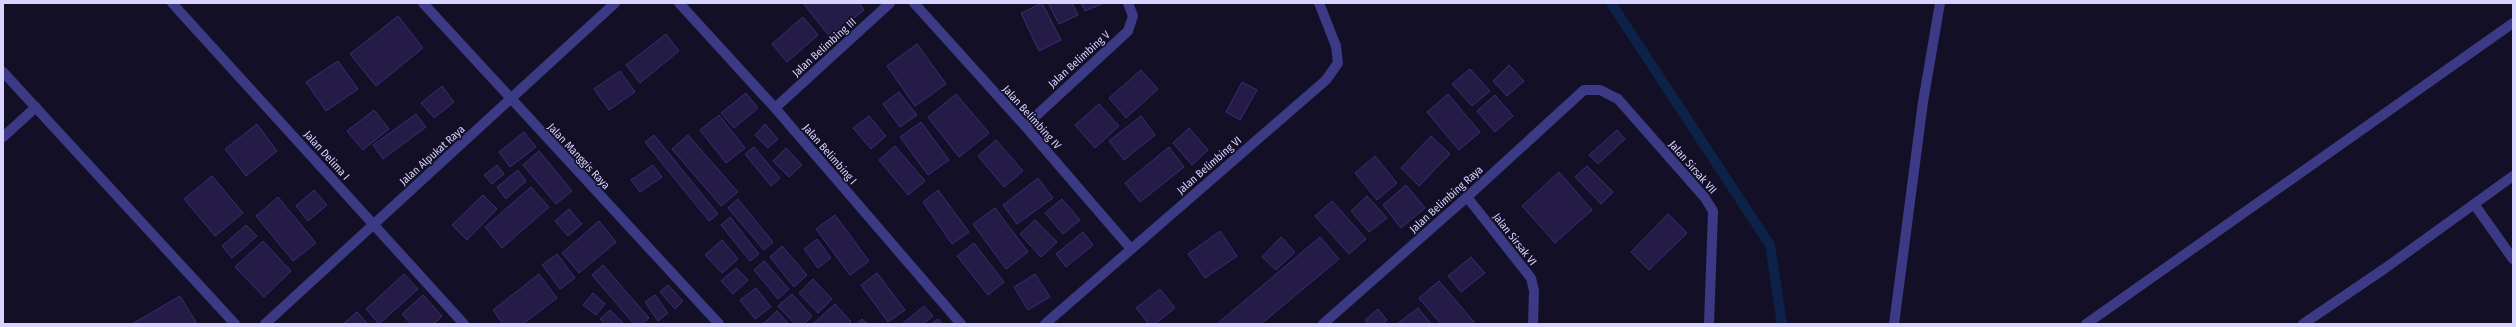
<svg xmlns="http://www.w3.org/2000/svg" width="2516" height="327" viewBox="0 0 2516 327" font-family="'Fira Sans Condensed',sans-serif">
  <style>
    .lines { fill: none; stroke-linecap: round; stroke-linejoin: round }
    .stream { stroke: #0c2248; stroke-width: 10 }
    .building { fill: #241b47; stroke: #3b2d73 }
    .street { stroke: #3d3a85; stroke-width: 10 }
    .labels { text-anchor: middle; stroke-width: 3.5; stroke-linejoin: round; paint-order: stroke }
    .street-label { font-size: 11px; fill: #d9d4ff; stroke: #130f26 }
  </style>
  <rect width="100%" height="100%" fill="#130f26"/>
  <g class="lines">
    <polyline class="stream" points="1611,3 1770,245 1782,324"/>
  </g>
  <g class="building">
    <polygon points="803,3 859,3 864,10 830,37"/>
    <polygon points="1042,3 1061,40 1039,51 1021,13"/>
    <polygon points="1048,3 1072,3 1078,15 1059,24"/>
    <polygon points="1081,3 1104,3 1085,11"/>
    <polygon points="398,16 423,48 376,86 350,54"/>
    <polygon points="803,17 818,35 787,62 772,44"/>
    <polygon points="666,34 679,51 640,83 626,65"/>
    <polygon points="917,44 946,84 915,106 887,66"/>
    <polygon points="338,61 358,89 326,111 306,82"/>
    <polygon points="1509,65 1524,81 1507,96 1493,81"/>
    <polygon points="1470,69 1490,91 1472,106 1452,84"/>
    <polygon points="1141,70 1158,89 1126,118 1109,98"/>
    <polygon points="620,71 635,92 609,110 594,89"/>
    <polygon points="1242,82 1257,90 1240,120 1226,112"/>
    <polygon points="442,86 454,102 434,118 421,103"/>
    <polygon points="899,92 917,115 900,127 883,104"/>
    <polygon points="746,93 758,108 734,128 721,113"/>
    <polygon points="956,94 989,133 959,157 928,117"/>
    <polygon points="1448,94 1480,132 1459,150 1427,112"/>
    <polygon points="1495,95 1513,116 1495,132 1477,111"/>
    <polygon points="1099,104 1119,126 1095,148 1075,125"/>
    <polygon points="374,110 389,129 363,150 347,131"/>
    <polygon points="416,114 426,127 383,159 373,145"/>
    <polygon points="719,115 745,148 726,163 700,130"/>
    <polygon points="869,116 886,136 871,149 853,128"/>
    <polygon points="1141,116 1155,135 1124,160 1109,141"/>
    <polygon points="921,122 949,160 928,175 900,137"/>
    <polygon points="257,124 277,151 246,176 225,149"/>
    <polygon points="765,124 778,139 768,148 755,135"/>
    <polygon points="1189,128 1208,150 1192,165 1173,143"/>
    <polygon points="1617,130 1625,139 1598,164 1589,155"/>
    <polygon points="524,132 536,147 510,167 499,152"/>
    <polygon points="654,135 718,214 709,221 645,142"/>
    <polygon points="688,135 738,192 721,206 672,149"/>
    <polygon points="1431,136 1450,154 1419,186 1401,168"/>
    <polygon points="996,140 1023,171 1004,187 978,156"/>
    <polygon points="895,146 925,181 908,195 879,160"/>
    <polygon points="754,147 780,178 771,186 745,154"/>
    <polygon points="1169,147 1184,167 1140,202 1125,183"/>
    <polygon points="786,148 802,165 789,177 773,161"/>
    <polygon points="539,151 572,191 556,204 523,165"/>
    <polygon points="1375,156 1397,183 1377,200 1355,173"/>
    <polygon points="497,165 504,174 492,184 484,175"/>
    <polygon points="653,165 662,177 640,192 631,180"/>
    <polygon points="1587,166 1613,192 1601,204 1575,177"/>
    <polygon points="518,170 526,181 506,199 497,187"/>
    <polygon points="1559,172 1592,210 1555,243 1522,206"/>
    <polygon points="212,176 243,213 215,236 184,199"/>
    <polygon points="1038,178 1053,198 1017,224 1003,205"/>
    <polygon points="1406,185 1425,208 1401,228 1383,205"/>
    <polygon points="531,187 549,207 502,248 485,227"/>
    <polygon points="314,190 327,205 308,221 296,206"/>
    <polygon points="938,190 969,232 952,244 923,202"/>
    <polygon points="483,195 497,209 467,240 452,225"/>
    <polygon points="1367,196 1387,218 1369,232 1351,211"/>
    <polygon points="278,197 316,243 293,261 256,216"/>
    <polygon points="738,199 773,242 764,250 728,208"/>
    <polygon points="1062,199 1080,220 1063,234 1045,213"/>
    <polygon points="1332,201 1366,239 1349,254 1315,216"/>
    <polygon points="995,208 1028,252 1006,269 973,224"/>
    <polygon points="569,209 582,224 568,236 555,221"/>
    <polygon points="1668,214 1687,233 1649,270 1631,252"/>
    <polygon points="835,215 869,261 850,275 816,229"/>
    <polygon points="730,217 759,254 750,261 721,225"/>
    <polygon points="1035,220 1057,242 1041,257 1020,234"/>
    <polygon points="599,221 616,242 579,273 562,253"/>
    <polygon points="246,225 257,236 232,258 222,246"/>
    <polygon points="1220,231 1237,256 1205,278 1188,254"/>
    <polygon points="1083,232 1093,245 1066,267 1056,254"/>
    <polygon points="1281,237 1295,252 1276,270 1262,257"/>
    <polygon points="1320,237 1339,259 1261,324 1217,324"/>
    <polygon points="817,239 831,258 818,268 804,249"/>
    <polygon points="722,240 738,259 722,273 705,255"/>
    <polygon points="263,241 291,271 264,297 235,267"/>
    <polygon points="974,243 1004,282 988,295 957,256"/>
    <polygon points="782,246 807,275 794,287 770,257"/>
    <polygon points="557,254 575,278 560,289 542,265"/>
    <polygon points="1471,257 1485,273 1461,292 1448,276"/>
    <polygon points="764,261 789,289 778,299 754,270"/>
    <polygon points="603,265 649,318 642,324 634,324 592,275"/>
    <polygon points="736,268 748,280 733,294 721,281"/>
    <polygon points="877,273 905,310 888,322 861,285"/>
    <polygon points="404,274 418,289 379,324 366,309"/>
    <polygon points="539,274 557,298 523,324 503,324 493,310"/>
    <polygon points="1035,274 1050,297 1028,310 1014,287"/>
    <polygon points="813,279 832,299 818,313 799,293"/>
    <polygon points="1439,281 1474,322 1472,324 1441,324 1419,298"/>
    <polygon points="668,285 683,301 675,309 660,292"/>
    <polygon points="756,288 771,307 755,319 740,300"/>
    <polygon points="1160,289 1175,308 1155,324 1149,324 1136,308"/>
    <polygon points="593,293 605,304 596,315 583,305"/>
    <polygon points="792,294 812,316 804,324 795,324 778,306"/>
    <polygon points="423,295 442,316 434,324 411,324 402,314"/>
    <polygon points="655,295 668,313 658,321 645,302"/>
    <polygon points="180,296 197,324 132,324"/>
    <polygon points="835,304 851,322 849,324 813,324"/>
    <polygon points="924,306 933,316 923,324 902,324"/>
    <polygon points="1418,308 1431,324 1397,324"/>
    <polygon points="1378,309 1387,320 1383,324 1368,324 1365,320"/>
    <polygon points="610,310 624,324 605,324 600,319"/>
    <polygon points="777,311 789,324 763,324"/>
    <polygon points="357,312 368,324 343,324"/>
    <polygon points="862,319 868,324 857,324"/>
    <polygon points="938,319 942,324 931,324"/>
  </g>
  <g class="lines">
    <g class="street">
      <polyline points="172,3 464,324"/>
      <polyline points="423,3 719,324"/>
      <polyline points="679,3 775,108 961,324"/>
      <polyline points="914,3 1025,126 1131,249"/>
      <polyline points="3,72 235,324"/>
      <polyline points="775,108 890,3"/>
      <polyline points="1025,126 1128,31 1133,16 1128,3"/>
      <polyline points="3,137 36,107"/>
      <polyline points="1467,197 1531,278 1534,291 1533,324"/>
      <polyline points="2474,204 2513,259"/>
      <polyline points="265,324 615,3"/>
      <polyline points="1045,324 1326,80 1338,63 1336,46 1319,3"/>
      <polyline points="1323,324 1467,197 1584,90 1600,90 1618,99 1705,198 1713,211 1709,324"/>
      <polyline points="1894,324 1923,102 1940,3"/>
      <polyline points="2086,324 2513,23"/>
      <polyline points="2303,324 2384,269 2513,176"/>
    </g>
  </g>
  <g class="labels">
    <g class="street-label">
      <text transform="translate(824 47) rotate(-42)" y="4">Jalan Belimbing III</text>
      <text transform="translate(1079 59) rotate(-42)" y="4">Jalan Belimbing V</text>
      <text transform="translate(1032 117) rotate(48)" y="4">Jalan Belimbing IV</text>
      <text transform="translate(830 154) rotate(49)" y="4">Jalan Belimbing I</text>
      <text transform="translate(327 155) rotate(48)" y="4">Jalan Delima I</text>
      <text transform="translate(432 155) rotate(-42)" y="4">Jalan Alpukat Raya</text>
      <text transform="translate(579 156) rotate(47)" y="4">Jalan Manggis Raya</text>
      <text transform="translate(1209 165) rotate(-41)" y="4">Jalan Belimbing VI</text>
      <text transform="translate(1693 167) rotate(49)" y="4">Jalan Sirsak VII</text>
      <text transform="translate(1446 199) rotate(-42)" y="4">Jalan Belimbing Raya</text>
      <text transform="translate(1515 239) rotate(52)" y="4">Jalan Sirsak VI</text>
    </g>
  </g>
  <rect width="2516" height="327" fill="none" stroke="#d9d4ff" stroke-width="8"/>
</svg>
